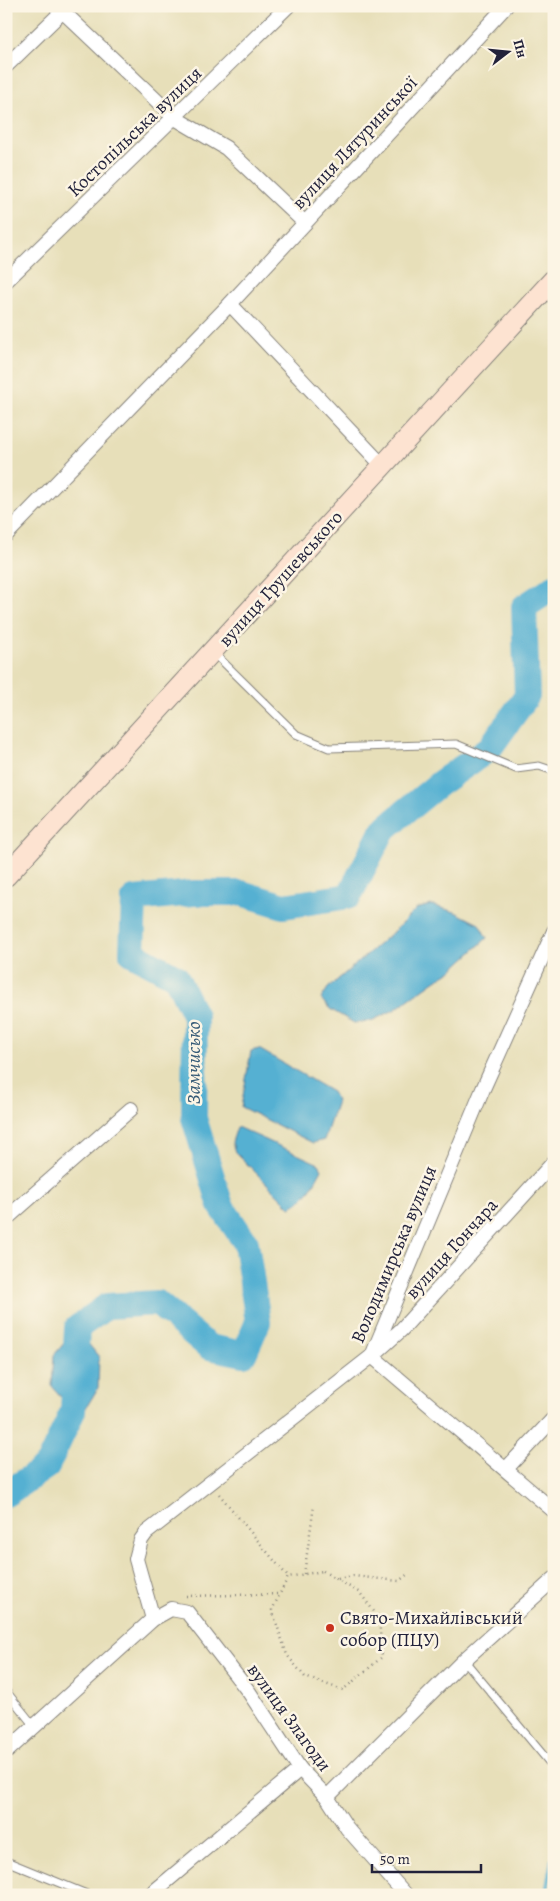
<svg xmlns="http://www.w3.org/2000/svg" width="560" height="1901" viewBox="0 0 560 1901" font-family="Alegreya,serif">
  <style>
    .water { fill: #55b0d2; stroke: #3c6986 }
    .lines { fill: none; stroke-linecap: round; stroke-linejoin: round }
    .stream { stroke: #55b0d2; stroke-width: 4.5 }
    .river { stroke: #55b0d2; stroke-width: 26 }
    .lane-casing { stroke: #84807a; stroke-width: 9 }
    .street-casing { stroke: #84807a; stroke-width: 16 }
    .secondary-casing { stroke: #84807a; stroke-width: 22 }
    .path { stroke: #84807a; stroke-width: 2.5; stroke-dasharray: 1 4; stroke-linecap: butt }
    .lane { stroke: #fff; stroke-width: 7 }
    .street { stroke: #fff; stroke-width: 14 }
    .secondary { stroke: #fde3d1; stroke-width: 20 }
    .poi-dot { fill: #c8321e; stroke: #fcf5e5; stroke-width: 2 }
    .labels { text-anchor: middle; stroke-width: 5; stroke-linejoin: round; paint-order: stroke }
    .street-label { font-size: 19px; fill: #22223b; stroke: #fcf5e5 }
    .poi-label { font-size: 19px; fill: #22223b; stroke: #fcf5e5; text-anchor: start }
    .water-label { font-size: 20px; font-style: italic; fill: #365b77; stroke: #fcf5e5 }
  </style>
  <rect width="100%" height="100%" fill="#fcf5e5"/>
  <filter id="ink" filterUnits="userSpaceOnUse"><feTurbulence type="fractalNoise" baseFrequency=".02" numOctaves="2"/><feDisplacementMap in="SourceGraphic" scale="10" xChannelSelector="R" yChannelSelector="G"/><feConvolveMatrix kernelMatrix="1 2 1 2 8 2 1 2 1" color-interpolation-filters="sRGB"/></filter>
  <filter id="wash" filterUnits="userSpaceOnUse"><feTurbulence type="fractalNoise" baseFrequency=".0096" numOctaves="4" result="noise"/><feDisplacementMap in="SourceGraphic" scale="20" xChannelSelector="R" yChannelSelector="G"/><feGaussianBlur stdDeviation="1.12" result="paint"/><feColorMatrix in="noise" values="0 0 0 0 0 0 0 0 0 0 0 0 0 0 0 0 0 1.4 0 .05"/><feComposite in="paint" operator="in"/></filter>
  <g filter="url(#wash)">
    <rect width="100%" height="100%" fill="#e7dfb9"/>
    <g class="water">
      <polygon points="431,905 455,912 479,924 487,938 451,971 436,980 394,1010 371,1021 354,1023 330,1009 321,999 328,988 394,931 416,909"/>
      <polygon points="259,1049 332,1092 337,1101 324,1140 313,1143 241,1107 251,1051"/>
      <path d="M237,1127L319,1164L322,1169C315,1182 305,1202 290,1207L235,1152L232,1142Z"/>
      <polygon points="77,1328 84,1333 87,1342 99,1357 98,1388 81,1416 73,1411 52,1386 54,1355"/>
    </g>
    <g class="lines">
      <polyline class="stream" points="546,1895 552,1860 554,1858"/>
      <polyline class="river" points="6,1494 47,1466 73,1411 77,1328 107,1306 157,1303 209,1347 244,1354 258,1322 246,1243 221,1206 194,1118 195,1016 176,977 132,953 134,899 193,893 241,893 284,906 349,896 383,830 440,783 489,749 527,696 524,607 554,587"/>
    </g>
  </g>
  <g filter="url(#ink)">
    <g class="lines">
      <defs>
        <g id="lane">
          <polyline points="213,652 296,734 329,748 456,744 516,769 539,766 554,771"/>
          <polyline points="464,1660 554,1768"/>
          <polyline points="6,1691 34,1726"/>
          <polyline points="6,1861 89,1895"/>
        </g>
        <g id="street">
          <polyline points="57,6 175,118 226,148 305,223"/>
          <polyline points="6,66 68,6"/>
          <polyline points="6,281 288,6"/>
          <polyline points="230,304 383,466"/>
          <polyline points="6,535 230,304 506,6"/>
          <polyline points="554,1162 401,1330 372,1356 554,1511"/>
          <polyline points="6,1219 131,1109"/>
          <polyline points="506,1469 554,1418"/>
          <polyline points="153,1619 171,1609 187,1612 249,1692 300,1769 327,1797 347,1828 406,1895"/>
          <polyline points="6,1752 153,1619 136,1559 141,1540 146,1533 372,1356 483,1089 554,931"/>
          <polyline points="327,1797 464,1660 554,1579"/>
          <polyline points="150,1895 300,1769"/>
        </g>
        <polyline id="secondary" points="6,876 554,279"/>
      </defs>
      <use href="#lane" class="lane-casing"/>
      <use href="#street" class="street-casing"/>
      <use href="#secondary" class="secondary-casing"/>
      <g class="path">
        <polyline points="219,1494 288,1577"/>
        <polygon points="323,1571 360,1593 379,1618 382,1657 343,1690 305,1677 287,1655 272,1610 288,1577"/>
        <polyline points="304,1574 314,1506"/>
        <polyline points="338,1579 353,1576 399,1581 408,1574"/>
        <polyline points="186,1596 280,1594"/>
      </g>
      <use href="#lane" class="lane"/>
      <use href="#street" class="street"/>
      <use href="#secondary" class="secondary"/>
    </g>
  </g>
  <circle class="poi-dot" cx="330" cy="1628" r="5"/>
  <g class="labels">
    <g class="street-label">
      <text transform="translate(134 131) rotate(-44)" y="7">Костопільська вулиця</text>
      <text transform="translate(354 142) rotate(-47)" y="7">вулиця Лятуринської</text>
      <text transform="translate(280 578) rotate(-48)" y="7">вулиця Грушевського</text>
      <text transform="translate(451 1248) rotate(-48)" y="7">вулиця Гончара</text>
      <text transform="translate(393 1254) rotate(-67)" y="7">Володимирська вулиця</text>
      <text transform="translate(290 1717) rotate(54)" y="7">вулиця Злагоди</text>
    </g>
    <g class="poi-label">
      <text x="340" y="1624">Свято-Михайлівський<tspan x="340" dy="22">собор (ПЦУ)</tspan></text>
    </g>
    <g class="water-label">
      <text transform="translate(193 1063) rotate(-90)" y="7">Замчисько</text>
    </g>
  </g>
  <rect width="560" height="1901" fill="none" stroke="#fcf5e5" stroke-width="25"/>
  <g transform="translate(508 52) rotate(74)" stroke="#fcf5e5" stroke-width="4" paint-order="stroke">
  <path d="M0-4L9 19L0 12L-9 19Z" fill="#22223b"/>
  <text y="-8" font-size="14" font-weight="bold" text-anchor="middle" fill="#22223b">Пн</text>
  </g>
  <path d="M372 1864v8h109v-8" fill="none" stroke="#22223b" stroke-width="2.5"/>
  <text x="380" y="1864" font-size="15" fill="#22223b" stroke="#fcf5e5" stroke-width="4" paint-order="stroke">50 m</text>
</svg>
